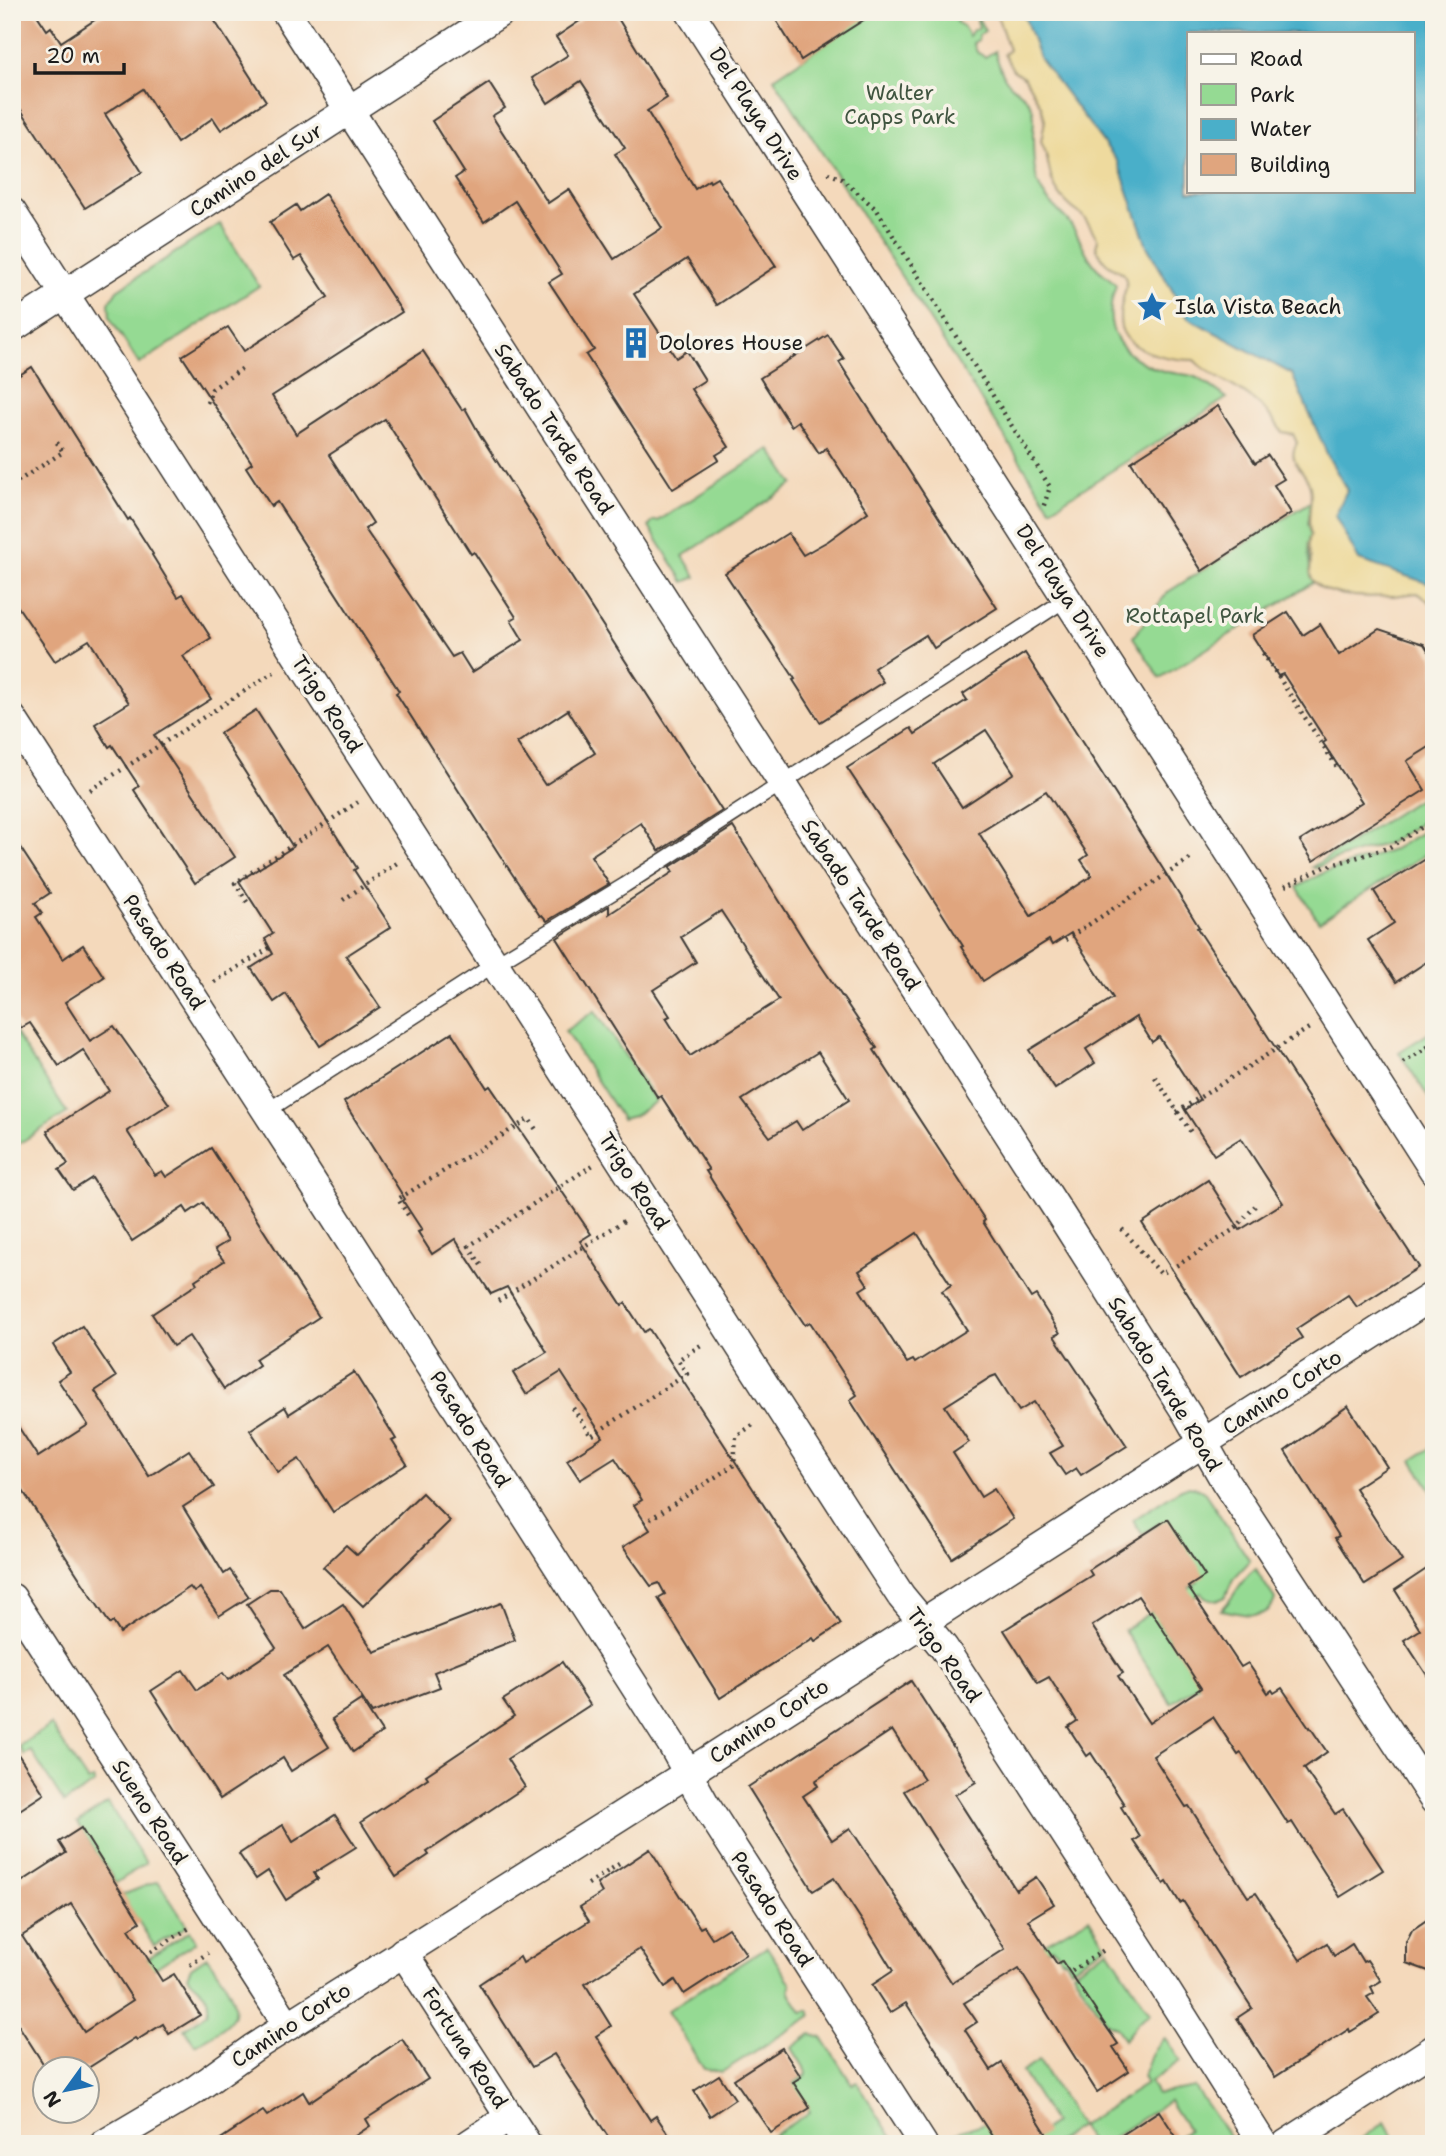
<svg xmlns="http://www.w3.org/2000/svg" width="1446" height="2156" viewBox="0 0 1446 2156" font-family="'Shantell Sans',sans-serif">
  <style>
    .green { fill: #95da93; stroke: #587b58; stroke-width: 2 }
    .sand { fill: #eeda9e; stroke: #857b5d; stroke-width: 2 }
    .water { fill: #4aafc9; stroke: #336672; stroke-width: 2; fill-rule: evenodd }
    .building { fill: #e0a57e; fill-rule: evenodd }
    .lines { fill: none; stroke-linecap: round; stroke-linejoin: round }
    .lane-casing { stroke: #3c3834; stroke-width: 17 }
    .street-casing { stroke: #3c3834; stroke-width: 31 }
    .path { stroke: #3c3834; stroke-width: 4.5; stroke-dasharray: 2 5; stroke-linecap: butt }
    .lane { stroke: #fff; stroke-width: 14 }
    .street { stroke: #fff; stroke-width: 28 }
    .labels { text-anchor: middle; stroke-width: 7; stroke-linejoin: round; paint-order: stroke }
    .park-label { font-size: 21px; fill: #405540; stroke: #f7f3e8 }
    .street-label { font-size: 21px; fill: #1c1c1c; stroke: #f7f3e8 }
    .poi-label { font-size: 21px; fill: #1c1c1c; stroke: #f7f3e8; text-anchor: start }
  </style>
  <rect width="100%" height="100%" fill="#f7f3e8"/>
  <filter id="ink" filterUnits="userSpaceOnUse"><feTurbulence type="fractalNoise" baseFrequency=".0143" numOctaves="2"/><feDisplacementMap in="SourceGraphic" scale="14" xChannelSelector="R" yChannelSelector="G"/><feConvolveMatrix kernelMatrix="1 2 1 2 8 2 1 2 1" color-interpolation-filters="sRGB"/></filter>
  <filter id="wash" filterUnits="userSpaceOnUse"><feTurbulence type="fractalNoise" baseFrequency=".00686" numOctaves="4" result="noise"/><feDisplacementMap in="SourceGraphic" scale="28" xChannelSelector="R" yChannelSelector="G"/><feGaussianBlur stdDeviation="1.57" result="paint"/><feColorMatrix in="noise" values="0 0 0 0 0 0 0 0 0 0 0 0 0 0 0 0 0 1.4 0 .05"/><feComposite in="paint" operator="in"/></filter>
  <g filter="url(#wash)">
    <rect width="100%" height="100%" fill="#f4d9bb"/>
    <g class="green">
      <path d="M873,12H961L956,22L963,26L969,36L973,30L979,28L975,12L985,31L979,35L978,40L973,43L977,52L985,57L995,51C998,63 1002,77 1011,85C1019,93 1028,96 1032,108C1036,117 1033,126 1033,135C1033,151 1033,173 1040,188C1046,202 1059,210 1068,221C1080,235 1084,254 1096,267C1102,274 1110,277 1116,285C1100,330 1120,357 1163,371C1173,374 1185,373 1195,377C1206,382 1217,391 1227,398L1051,509L774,78Z"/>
      <polygon points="220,224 259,286 139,364 110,318 109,303 117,290"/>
      <polygon points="770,449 793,484 683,556 696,577 684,582 649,527 653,521 658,521"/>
      <path d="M1312,501L1308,524L1311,533C1306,545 1309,571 1314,582L1160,678L1133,637L1168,592Z"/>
      <polygon points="1434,787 1434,815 1388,843 1328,862 1316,868 1312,867 1430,792"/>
      <polygon points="1434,825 1434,849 1319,922 1297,887 1325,872 1390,851"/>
      <polygon points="595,1011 656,1101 634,1116 622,1119 565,1031"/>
      <polygon points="12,1028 67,1113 12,1148"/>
      <polygon points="1434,1030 1434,1106 1399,1052"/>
      <polygon points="1434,1446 1434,1494 1412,1460"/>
      <polygon points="1189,1486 1198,1488 1205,1493 1250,1561 1233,1579 1225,1597 1217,1601 1205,1597 1201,1593 1158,1621 1200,1684 1171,1703 1124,1630 1198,1582 1160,1523 1142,1534 1133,1520 1179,1490"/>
      <path d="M1255,1569L1275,1599C1268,1624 1241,1613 1221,1610C1236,1597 1239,1580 1255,1569Z"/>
      <polygon points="51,1725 88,1782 93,1779 95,1783 64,1803 31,1751 24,1755 19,1746"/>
      <polygon points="108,1803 146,1863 116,1883 77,1823"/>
      <polygon points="158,1881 187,1926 154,1946 122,1895"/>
      <polygon points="1089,1918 1106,1945 1071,1969 1066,1960 1061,1959 1056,1951 1051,1948 1032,1960 1028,1953"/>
      <polygon points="190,1931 196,1942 125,1987 119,1977"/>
      <polygon points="767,1947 791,1984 789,1991 802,2012 809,2010 811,2016 722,2072 704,2069 667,2011"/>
      <polygon points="1108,1949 1150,2013 1137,2023 1124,2040 1116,2027 1106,2023 1073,1972"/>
      <path d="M207,1957C217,1972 244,2003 231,2020C223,2031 205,2038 195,2045L184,2029L207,2013C213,1993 197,1990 187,1977L191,1968Z"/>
      <polygon points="811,2034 822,2037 852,2084 857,2082 896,2144 760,2144 810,2112 793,2084 806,2075 807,2072 792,2048"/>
      <path d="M1165,2038L1180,2061L1150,2082L1157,2094L1194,2087L1230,2138V2144H1186L1180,2135L1188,2130L1169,2101L1103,2144H1092L1080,2126L1053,2144H1023L1054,2123L1022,2072L1039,2061L1080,2126L1146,2084L1142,2077C1150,2062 1150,2049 1165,2038Z"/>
      <polygon points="988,2122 1002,2144 951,2144 946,2136"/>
      <polygon points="1385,2122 1397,2144 1354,2144"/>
    </g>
    <path class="sand" d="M996,12L1024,13L1039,57L1118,162L1147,246L1188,318L1292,374L1329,458L1347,490L1359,560L1431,584L1434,588V605L1417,593C1393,597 1332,602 1314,582C1308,575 1311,568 1311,560C1310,549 1306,544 1311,534C1305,517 1315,500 1309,483C1303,468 1286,461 1297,443L1293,434L1282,432C1274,419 1263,407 1251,398C1233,384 1211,377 1194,360C1172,360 1131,353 1122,330C1119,323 1120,310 1122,303C1123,293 1129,287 1125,277C1121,269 1114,269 1108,264C1103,261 1099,252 1096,247L1098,240C1093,232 1087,218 1079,213C1070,207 1062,199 1056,189C1047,174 1050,157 1041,142L1045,120L1041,106L1025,78L1013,70L1004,54L1009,50Z"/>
    <path class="water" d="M1023,12H1434V588L1430,584L1359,560L1335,516L1347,490L1329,458L1292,374L1188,318L1147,246L1118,162L1039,57ZM1189,33H1413V191H1189Z"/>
    <g id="blocks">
      <g class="building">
        <polygon points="12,12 35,12 47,30 51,27 61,42 107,12 209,12 266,101 221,130 213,118 177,143 143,89 105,114 142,172 85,208 12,96"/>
        <polygon points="593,12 614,12 667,98 647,111 695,189 709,180 710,182 717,178 776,266 717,305 687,259 634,294 676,358 687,351 705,380 691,389 729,447 716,455 719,460 673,489 586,355 594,350 549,282 562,274 515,201 484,222 455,178 464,172 432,121 489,83 505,108 492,116 548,203 569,189 614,259 662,228 615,154 625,148 581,81 548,103 532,78 568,55 556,37"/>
        <polygon points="771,12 876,12 801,60"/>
        <path d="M325,194L402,312L272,396L296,434L423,351L462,410L465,408L480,435L722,811L659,851L641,823L591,856L609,884L547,921L542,915L540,916L499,854L396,693L399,691L277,502L271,506L246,467L252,463L182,356L228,327L244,351L328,297L301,256L294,260L270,222L296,205L300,211ZM385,419L471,554L474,552L516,617L511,620L523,640L472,672L460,653L452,657L365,529L373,523L329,455ZM568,710L595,753L545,785L517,743Z"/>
        <polygon points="828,335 844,359 839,362 997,608 934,648 926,635 900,651 874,668 883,682 820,722 793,680 795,679 725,573 788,533 803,555 828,541 868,512 826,448 819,453 798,421 791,426 760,378"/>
        <polygon points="32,367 128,520 130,518 153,554 152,555 178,597 183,594 211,638 183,656 211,699 154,735 235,857 195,883 134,790 139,786 112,745 109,747 95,724 129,703 89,640 55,661 12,598 12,380"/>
        <polygon points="1218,406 1255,463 1268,455 1284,479 1274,485 1291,513 1202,571 1131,462"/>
        <polygon points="1288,612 1303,635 1320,624 1339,655 1379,629 1424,644 1434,660 1434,744 1407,761 1425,790 1313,861 1300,841 1362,802 1323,743 1326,741 1283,674 1278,676 1252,635"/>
        <path d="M1025,653L1163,869L1199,927L1197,928L1419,1267L1357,1307L1348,1295L1296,1329L1302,1338L1241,1377L1142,1223L1208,1180L1240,1230L1283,1203L1241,1138L1214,1155L1185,1110L1200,1100L1159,1037L1152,1042L1136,1017L1086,1049L1095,1063L1055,1089L1029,1050L1113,998L1071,933L1052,945L1049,940L983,981L961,947L963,946L914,869L847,768L911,728L915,734L967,700L963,694ZM986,730L1014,773L962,807L934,764ZM1046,791L1088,855L1081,860L1092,876L1031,916L979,833Z"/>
        <polygon points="256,710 357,868 354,870 391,927 346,956 380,1007 320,1046 286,994 274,1002 251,968 273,954 265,939 273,934 239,881 293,847 220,733"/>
        <path d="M733,827L809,948L877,1048L874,1050L985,1220L983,1222L1031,1298L1036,1295L1060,1333L1054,1336L1127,1446L1081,1475L1076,1468L1065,1475L1050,1453L1063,1446L1034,1402L1019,1411L996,1375L991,1377L945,1406L969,1442L953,1453L981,1497L994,1489L1013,1519L952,1558L850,1400L857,1395L810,1322L805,1325L774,1279L706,1171L709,1170L661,1096L658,1098L557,938L609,906V914L673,872L670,867ZM721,911L779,1000L690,1056L666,1018L670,1016L653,990L696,962L681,937ZM818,1052L849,1100L802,1130L796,1121L770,1137L742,1100ZM917,1233L951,1285L942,1291L967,1330L915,1363L913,1360L907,1363L860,1290L868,1285L859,1271Z"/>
        <polygon points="12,835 50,893 35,903 42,913 36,917 63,959 83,945 104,977 65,1002 90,1041 114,1026 169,1104 127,1131 155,1175 162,1171 166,1177 211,1148 319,1317 255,1359 259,1365 224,1389 189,1336 173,1346 152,1314 197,1284 195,1280 224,1261 215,1249 228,1241 203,1203 188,1213 184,1207 132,1241 92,1178 73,1190 59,1170 68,1164 47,1131 109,1091 83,1050 59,1066 30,1023 21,1028 12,1014"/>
        <polygon points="1434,854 1434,957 1396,982 1368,940 1394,923 1374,891"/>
        <polygon points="452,1033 487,1088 490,1086 591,1234 580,1241 622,1305 625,1303 644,1332 649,1329 841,1624 815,1641 813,1638 720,1698 658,1598 665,1594 659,1583 651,1586 623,1547 650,1530 634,1505 642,1500 615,1458 580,1480 567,1460 603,1437 561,1372 526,1394 513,1373 547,1352 507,1287 491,1294 455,1239 432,1254 418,1232 422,1230 403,1201 405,1199 344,1102"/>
        <polygon points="82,1326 116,1377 95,1391 149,1476 189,1450 214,1487 183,1507 224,1574 230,1570 249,1597 219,1616 200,1588 194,1592 190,1587 120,1633 113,1622 110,1624 84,1585 12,1474 12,1417 38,1457 88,1425 58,1380 70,1372 53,1345"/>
        <polygon points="354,1372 396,1439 392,1441 407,1464 333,1512 299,1459 278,1472 250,1430 285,1407 289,1414"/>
        <polygon points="1348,1406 1387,1467 1355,1488 1402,1561 1365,1585 1335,1538 1339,1536 1285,1451"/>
        <polygon points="422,1493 450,1521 363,1606 323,1567 346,1545 357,1555"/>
        <path d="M1168,1519L1205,1576L1188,1587L1241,1667L1248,1663L1268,1693L1272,1690L1274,1693L1282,1688L1309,1728L1310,1727L1327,1752L1304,1768L1335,1814L1343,1809L1383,1870L1340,1897L1292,1822L1288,1824L1241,1753L1238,1755L1213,1717L1153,1756L1186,1807L1189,1806L1248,1897L1256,1893L1300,1960L1327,1943L1334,1956L1352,1944L1363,1962L1367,1960L1381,1981L1371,1987L1374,1993L1367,1997L1379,2014L1350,2032L1349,2029L1275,2077L1237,2018L1252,2008L1183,1901L1180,1903L1167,1882L1164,1884L1134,1841L1140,1837L1121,1807L1124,1804L1091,1753L1087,1756L1068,1727L1077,1721L1049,1677L1038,1683L1004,1630L1092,1575L1089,1570ZM1138,1596L1149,1612L1151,1611L1201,1688L1149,1723L1118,1676L1123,1673L1092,1626Z"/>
        <polygon points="1434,1564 1434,1686 1404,1640 1420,1630 1395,1590"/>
        <polygon points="270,1589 280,1589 305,1629 343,1604 374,1652 501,1603 515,1640 434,1672 440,1687 372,1713 328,1647 284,1675 329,1747 291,1771 283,1758 220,1799 151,1691 183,1670 197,1690 223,1673 228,1680 276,1648 247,1604"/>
        <polygon points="562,1662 590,1705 507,1759 525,1787 427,1852 429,1855 396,1877 361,1822 428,1778 426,1775 514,1716 503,1700"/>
        <path d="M911,1681L976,1782L955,1795L1016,1890L1036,1877L1054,1904L1028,1920L1057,1964L1062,1961L1118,2044L1113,2047L1129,2071L1097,2092L1019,1969L964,2003L977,2022L965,2030L991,2070L1002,2063L1046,2133L1030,2144H997L906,2003L890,2013L872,1985L893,1971L868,1930L834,1878L813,1891L748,1787ZM892,1730L924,1779L904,1791L1005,1949L952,1983L850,1828L832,1840L803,1796L818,1786L815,1781Z"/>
        <polygon points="361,1700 382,1732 353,1752 332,1719"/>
        <polygon points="12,1745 44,1794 12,1815"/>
        <polygon points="335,1815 356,1847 314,1873 318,1879 286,1900 268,1871 256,1879 239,1854 283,1825 293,1842"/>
        <path d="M81,1828L140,1922L129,1929L162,1981L174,1974L200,2015L169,2034L163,2024L137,2040L135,2038L88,2068H46L12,2015V1888L66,1853L59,1842ZM71,1904L133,2000L84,2032L22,1936Z"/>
        <polygon points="650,1849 700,1928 704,1926 712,1938 728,1928 746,1954 684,1994 675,1980 665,1987 640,1949 585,1984 611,2026 596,2036 650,2120 656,2116 675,2144 613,2144 554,2054 532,2067 479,1984 520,1957 523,1963 589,1921 580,1907 602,1893 597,1884"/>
        <polygon points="1434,1915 1434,1973 1406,1963 1406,1942 1412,1930"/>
        <polygon points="402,2039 428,2079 366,2119 370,2126 343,2144 213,2144 263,2111 267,2116 303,2092 309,2102"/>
        <polygon points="782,2048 801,2077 793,2082 810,2108 771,2133 734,2079"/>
        <polygon points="719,2075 735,2099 710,2116 694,2091"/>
        <polygon points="1159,2111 1181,2144 1108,2144"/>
      </g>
    </g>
  </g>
  <g filter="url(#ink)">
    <use href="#blocks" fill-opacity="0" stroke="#3c3834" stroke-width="2"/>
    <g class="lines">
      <defs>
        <polyline id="lane" points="267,1111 495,964 625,885 1068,598"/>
        <g id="street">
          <polyline points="286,12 1062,1217 1187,1414 1225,1481 1434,1800"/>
          <polyline points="690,12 1434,1171"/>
          <polyline points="12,212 863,1538 901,1596 944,1648 1142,1952 1263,2144"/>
          <polyline points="12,328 501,12"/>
          <polyline points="12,718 293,1152 671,1743 705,1804 923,2144"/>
          <polyline points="12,1598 288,2026"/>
          <polyline points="403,1952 527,2144"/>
          <polyline points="104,2144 192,2092 253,2048 688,1773 1434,1295"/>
          <polyline points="469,2144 510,2117"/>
          <polyline points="1286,2144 1434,2049"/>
        </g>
      </defs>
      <use href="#lane" class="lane-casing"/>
      <use href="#street" class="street-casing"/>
      <g class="path">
        <polyline points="828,173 842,179 877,210 1050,487 1043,508"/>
        <polyline points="207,403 212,389 246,366"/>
        <polyline points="12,485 63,452 56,441"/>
        <polyline points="1263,653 1337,767"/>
        <polyline points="90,790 274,672"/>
        <polyline points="1285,886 1325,867 1388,848 1434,820"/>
        <polyline points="343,900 397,863"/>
        <polyline points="247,902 235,883 358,802"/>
        <polyline points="1065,940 1193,857"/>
        <polyline points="214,982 270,948"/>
        <polyline points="1403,1063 1434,1043"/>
        <polyline points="1155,1077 1192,1134"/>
        <polyline points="1177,1112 1309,1028"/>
        <polyline points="408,1215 398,1199 529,1119 537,1131"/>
        <polyline points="1122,1229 1161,1274 1181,1263 1236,1228 1255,1206"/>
        <polyline points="481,1265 469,1246 593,1165"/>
        <polyline points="498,1301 627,1219"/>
        <polyline points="573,1408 591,1436 687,1374 678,1360 704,1343"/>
        <polyline points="644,1523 734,1465 736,1436 756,1423"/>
        <polyline points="588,1884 619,1864"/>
        <polyline points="151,1952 191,1927"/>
        <polyline points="190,1965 208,1953"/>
        <polyline points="1072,1971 1107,1948"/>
      </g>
      <use href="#lane" class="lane"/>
      <use href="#street" class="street"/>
    </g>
  </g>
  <defs>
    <symbol id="sight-bare" viewBox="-9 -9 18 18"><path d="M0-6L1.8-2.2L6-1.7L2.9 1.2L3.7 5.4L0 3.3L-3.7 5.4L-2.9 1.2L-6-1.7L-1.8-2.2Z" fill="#1f6fb2" stroke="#f7f3e8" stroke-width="2.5" paint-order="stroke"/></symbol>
    <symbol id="building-bare" viewBox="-9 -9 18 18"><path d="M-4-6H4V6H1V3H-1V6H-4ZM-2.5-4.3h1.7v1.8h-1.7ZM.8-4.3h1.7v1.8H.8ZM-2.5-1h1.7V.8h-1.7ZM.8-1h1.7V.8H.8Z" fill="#1f6fb2" stroke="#f7f3e8" stroke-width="2.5" paint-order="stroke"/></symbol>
  </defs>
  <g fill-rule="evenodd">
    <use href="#sight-bare" x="1130" y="285" width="44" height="44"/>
    <use href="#building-bare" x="614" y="321" width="44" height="44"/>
  </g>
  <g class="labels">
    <g class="park-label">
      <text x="900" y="100">Walter<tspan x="900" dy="24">Capps Park</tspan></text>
      <text x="1195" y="623">Rottapel Park</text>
    </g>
    <g class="street-label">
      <text transform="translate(756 114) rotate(57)" y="7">Del Playa Drive</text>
      <text transform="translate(256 170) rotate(-33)" y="7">Camino del Sur</text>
      <text transform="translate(554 429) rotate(57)" y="7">Sabado Tarde Road</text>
      <text transform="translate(1063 591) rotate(57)" y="7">Del Playa Drive</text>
      <text transform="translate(327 704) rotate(57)" y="7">Trigo Road</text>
      <text transform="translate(861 905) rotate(57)" y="7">Sabado Tarde Road</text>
      <text transform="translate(164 952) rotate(57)" y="7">Pasado Road</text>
      <text transform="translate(634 1181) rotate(57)" y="7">Trigo Road</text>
      <text transform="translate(1165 1384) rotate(59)" y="7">Sabado Tarde Road</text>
      <text transform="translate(1282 1392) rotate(-33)" y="7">Camino Corto</text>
      <text transform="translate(470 1429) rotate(58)" y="7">Pasado Road</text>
      <text transform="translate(944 1655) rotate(54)" y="7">Trigo Road</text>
      <text transform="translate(769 1721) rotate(-33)" y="7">Camino Corto</text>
      <text transform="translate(150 1812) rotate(57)" y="7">Sueno Road</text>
      <text transform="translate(772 1909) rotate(57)" y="7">Pasado Road</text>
      <text transform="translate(291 2025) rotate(-33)" y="7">Camino Corto</text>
      <text transform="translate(465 2048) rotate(57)" y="7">Fortuna Road</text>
    </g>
    <g class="poi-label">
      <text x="1175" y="314">Isla Vista Beach</text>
      <text x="659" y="350">Dolores House</text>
    </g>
  </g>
  <rect width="1446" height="2156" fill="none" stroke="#f7f3e8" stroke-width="42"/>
  <rect x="1187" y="32" width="228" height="161" fill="#f7f3e8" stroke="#9f9d96" stroke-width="2"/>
  <rect x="1201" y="54" width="35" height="10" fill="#ffffff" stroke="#9f9d96" stroke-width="2"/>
  <text x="1250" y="66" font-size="21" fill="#1c1c1c">Road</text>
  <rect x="1201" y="84" width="35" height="21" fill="#95da93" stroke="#9f9d96" stroke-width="2"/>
  <text x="1250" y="102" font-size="21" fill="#1c1c1c">Park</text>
  <rect x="1201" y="119" width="35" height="21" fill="#4aafc9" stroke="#9f9d96" stroke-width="2"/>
  <text x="1250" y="136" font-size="21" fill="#1c1c1c">Water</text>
  <rect x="1201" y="154" width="35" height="21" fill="#e0a57e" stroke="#9f9d96" stroke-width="2"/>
  <text x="1250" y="172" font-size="21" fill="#1c1c1c">Building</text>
  <g transform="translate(66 2090) rotate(237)"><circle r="33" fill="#f7f3e8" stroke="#9f9d96" stroke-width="2"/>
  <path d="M0-5L12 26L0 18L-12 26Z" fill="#1f6fb2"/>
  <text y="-10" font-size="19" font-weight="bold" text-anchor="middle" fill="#1c1c1c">N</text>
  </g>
  <path d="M35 63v10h89v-10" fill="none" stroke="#1c1c1c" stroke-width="3.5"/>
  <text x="46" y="63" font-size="21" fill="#1c1c1c" stroke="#f7f3e8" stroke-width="5" paint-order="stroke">20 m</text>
</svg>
